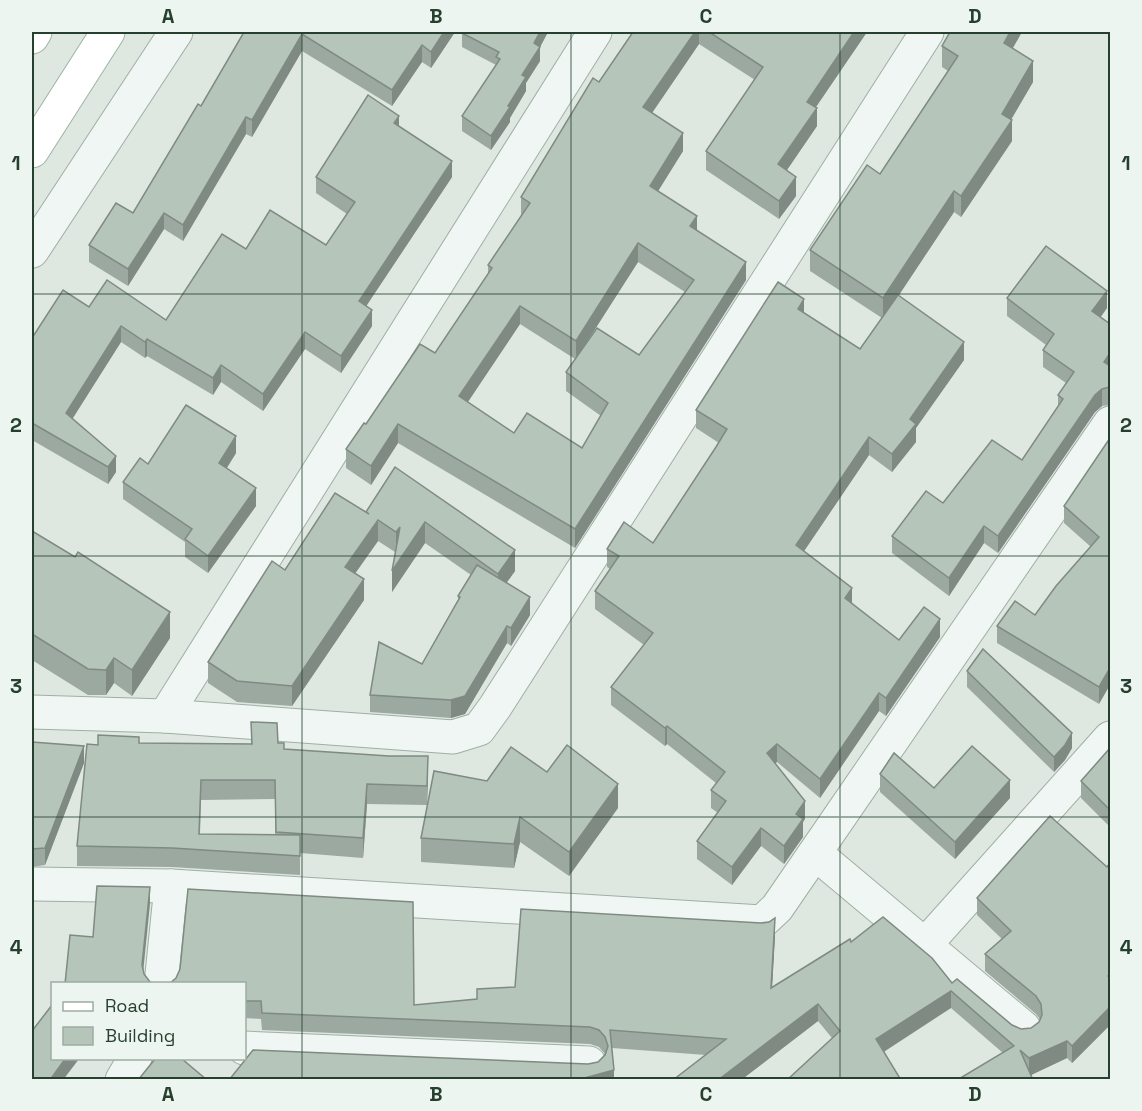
<svg xmlns="http://www.w3.org/2000/svg" width="1142" height="1111" viewBox="0 0 1142 1111" font-family="'Space Grotesk',sans-serif">
  <style>
    .lines { fill: none; stroke-linecap: round; stroke-linejoin: round }
    .minor-casing { stroke: #9fafa4; stroke-width: 35 }
    .major-casing { stroke: #9db4a4; stroke-width: 35 }
    .minor { stroke: #f0f6f3; stroke-width: 33 }
    .major { stroke: #fff; stroke-width: 33 }
    .wall { fill: #9ca9a0; fill-rule: evenodd }
    .shaded-wall { fill: #7f8a82 }
    .building { fill: #b5c5ba; stroke: #7f8a82; stroke-width: 1.5; fill-rule: evenodd }
    .grid { fill: none; stroke: #263f2f; stroke-width: 1.5; stroke-opacity: 0.55 }
    .neatline { fill: none; stroke: #263f2f; stroke-width: 2 }
    .grid-label { font-size: 20px; text-anchor: middle; font-weight: bold; fill: #263f2f }
  </style>
  <rect width="100%" height="100%" fill="#dee8e1"/>
  <g class="lines">
    <defs>
      <g id="minor">
        <polyline points="32,251 176,32"/>
        <polyline points="32,712 165,716 453,737 479,729 495,707 927,32"/>
        <polyline points="165,716 595,32"/>
        <polyline points="815,853 1024,1028"/>
        <polyline points="32,884 171,886 762,922 777,908 1110,423"/>
        <polyline points="924,946 1110,738"/>
        <polyline points="161,984 171,886"/>
        <polyline points="244,1048 589,1063"/>
        <polyline points="122,1080 135,1058"/>
      </g>
      <g id="major">
        <polyline points="32,37 35,32"/>
        <polyline points="32,151 108,32"/>
      </g>
    </defs>
    <use href="#minor" class="minor-casing"/>
    <use href="#major" class="major-casing"/>
    <use href="#minor" class="minor"/>
    <use href="#major" class="major"/>
  </g>
  <g class="wall">
    <polygon points="244,32 455,32 431,68 422,62 392,106 302,51 252,137 246,134 183,241 164,229 128,286 89,262 89,245 133,213 201,106"/>
    <polygon points="548,32 540,47 540,61 526,83 526,91 510,118 510,122 491,150 462,131 462,116 496,65 462,47 462,33"/>
    <path d="M633,32H867L816,107L817,126L787,170L796,196L779,219L706,170V151L755,80L699,44L652,113L683,151L658,191L746,280L575,548L398,443L371,485L346,468V449L366,424L435,353L488,274V265L521,215V197ZM638,262L685,292L639,355L584,346ZM520,324L575,359L566,372V391L601,416L582,448L514,433L468,402Z"/>
    <polygon points="942,46 1013,48 1033,82 1011,120 1012,141 961,217 954,212 899,295 964,360 916,428 916,442 892,472 869,455 804,551 852,604 899,640 940,637 886,716 879,711 820,798 777,762 775,763 805,819 803,822 803,837 784,864 761,846 732,885 697,859 697,841 718,813 711,808 711,790 716,783 667,744 665,746 611,705 611,687 644,645 595,609 595,591 610,569 607,567 607,549 653,543 719,443 696,428 696,410 804,313 860,349 882,318 810,271 810,250 880,174 948,71 942,67"/>
    <polygon points="399,127 452,177 366,306 372,326 341,373 305,349 263,411 221,382 213,395 147,356 145,358 121,342 72,419 116,472 108,484 32,440 32,338 89,307 166,320 246,249 326,245 347,214 316,193 316,177"/>
    <polygon points="1110,147 1110,173 1108,171 1108,151"/>
    <polygon points="1007,298 1107,308 1101,317 1110,324 1110,405 1102,406 1095,412 998,553 984,543 949,596 892,553 892,536 943,503 1022,460 1058,406 1058,395 1066,383 1043,367 1043,350 1046,345 1007,316"/>
    <polygon points="1110,438 1099,704 997,643 997,626 1035,615 1091,547 1064,523 1064,506"/>
    <polygon points="236,453 227,468 256,506 208,573 185,557 185,542 123,499 123,482 148,464"/>
    <polygon points="395,467 515,571 506,583 530,615 511,646 507,643 465,714 451,718 370,712 370,695 422,664 458,600 458,596 471,575 425,543 392,592 395,552 378,541 355,573 364,600 292,706 237,702 208,683 208,662 285,570 366,512"/>
    <polygon points="32,531 170,638 132,696 114,683 106,695 88,695 32,660"/>
    <polygon points="967,671 1072,748 1065,760 1054,772 967,687"/>
    <path d="M251,722L278,743L284,749L428,775L427,805L367,804L363,858L300,853V875L172,867L77,866V846L98,745L139,743L251,744ZM275,799V835L200,834L201,800Z"/>
    <polygon points="32,742 84,763 45,865 32,867"/>
    <polygon points="1110,748 1110,827 1081,798 1081,781"/>
    <polygon points="547,772 618,808 569,876 520,842 514,868 421,862 421,838 487,781"/>
    <polygon points="880,774 934,788 1010,798 955,859 880,792"/>
    <polygon points="1110,863 1110,1025 1072,1063 1067,1058 1031,1075 1003,1053 951,1008 832,1038 818,1021 741,1080 673,1080 706,1055 612,1048 614,1080 588,1064 598,1062 605,1054 599,1047 590,1044 262,1030 261,1019 244,1018 244,984 414,1005 477,999 477,989 515,987 775,936 772,988 851,942 952,983 1012,1025 1021,1029 1031,1028 1039,1022 1040,1019 1036,1014 985,971 985,954 1002,939 977,915 977,898 1107,867"/>
  </g>
  <g class="shaded-wall">
    <polygon points="444,32 455,32 431,68 431,52"/>
    <polygon points="540,32 548,32 539,49 540,47 540,61 526,83 526,91 510,118 510,122 491,150 491,136 508,106 534,43"/>
    <polygon points="695,32 699,32 699,44 643,126 643,107"/>
    <polygon points="854,32 867,32 807,120 807,102"/>
    <polygon points="1010,32 1022,32 1004,64 1004,43"/>
    <polygon points="302,34 302,51 252,137 252,120"/>
    <polygon points="422,45 422,62 392,106 392,90"/>
    <polygon points="1033,61 1033,82 1003,133 1012,120 1012,141 961,217 961,196 1002,114"/>
    <polygon points="817,108 817,126 778,183 778,164"/>
    <polygon points="399,116 399,132 394,123"/>
    <polygon points="246,117 246,134 183,241 183,225"/>
    <polygon points="683,133 683,151 650,204 650,186"/>
    <polygon points="452,161 452,177 359,317 359,301"/>
    <polygon points="796,177 796,196 779,219 779,201"/>
    <polygon points="954,191 954,212 883,319 883,298"/>
    <polygon points="164,213 164,229 128,286 128,269"/>
    <polygon points="697,216 697,234 690,226"/>
    <polygon points="638,243 638,262 576,359 576,341"/>
    <polygon points="746,262 746,280 575,548 575,529"/>
    <polygon points="1107,291 1107,308 1092,328 1092,311"/>
    <polygon points="804,299 804,317 798,309"/>
    <polygon points="520,306 520,324 459,415 459,396"/>
    <polygon points="372,310 372,326 341,373 341,356"/>
    <polygon points="121,326 121,342 66,429 66,413"/>
    <polygon points="305,332 305,349 263,411 263,394"/>
    <polygon points="147,339 147,356 145,358 145,342"/>
    <polygon points="964,342 964,360 916,428 916,442 892,472 892,454 910,419"/>
    <polygon points="1110,353 1110,370 1104,362"/>
    <polygon points="221,365 221,382 213,395 213,378"/>
    <polygon points="1102,389 1102,406 1095,412 998,553 998,536 1095,395"/>
    <polygon points="398,424 398,443 371,485 371,466"/>
    <polygon points="236,436 236,453 219,480 219,463"/>
    <polygon points="869,437 869,455 796,563 796,545"/>
    <polygon points="116,456 116,472 108,484 108,467"/>
    <polygon points="256,488 256,506 208,573 208,556"/>
    <polygon points="378,520 378,541 345,588 345,567"/>
    <polygon points="425,522 425,543 392,592 392,571"/>
    <polygon points="984,526 984,543 949,596 949,578"/>
    <polygon points="400,527 396,553 396,532"/>
    <polygon points="515,550 515,571 498,595 498,574"/>
    <polygon points="364,579 364,600 292,706 292,686"/>
    <polygon points="852,588 852,606 845,598"/>
    <polygon points="530,597 530,615 511,646 511,628"/>
    <polygon points="170,612 170,638 132,696 132,670"/>
    <polygon points="940,619 940,637 886,716 886,698"/>
    <polygon points="507,626 507,643 465,714 451,718 451,700"/>
    <polygon points="114,658 114,683 106,695 106,670"/>
    <polygon points="1110,668 1110,685 1099,704 1099,687"/>
    <polygon points="879,693 879,711 820,798 820,779"/>
    <polygon points="667,726 667,744 665,746 665,728"/>
    <polygon points="1072,733 1072,748 1065,760 1054,772 1054,757"/>
    <polygon points="777,744 777,762 767,771 767,753"/>
    <polygon points="84,746 84,763 45,865 45,848"/>
    <polygon points="428,756 428,775 427,805 427,786"/>
    <polygon points="1010,780 1010,798 955,859 955,842"/>
    <polygon points="367,784 367,804 363,858 363,838"/>
    <polygon points="618,784 618,808 569,876 569,852"/>
    <polygon points="805,801 805,819 803,822 803,837 784,864 784,846 796,814"/>
    <polygon points="520,817 520,842 514,868 514,844"/>
    <polygon points="761,828 761,846 732,885 732,867"/>
    <polygon points="150,887 150,904 142,983 142,965"/>
    <polygon points="775,918 775,936 771,1006 771,988"/>
    <polygon points="951,991 951,1008 876,1057 876,1039"/>
    <polygon points="818,1004 818,1021 741,1080 718,1080"/>
    <polygon points="1110,1007 1110,1025 1072,1063 1072,1046"/>
    <polygon points="1067,1041 1067,1058 1029,1076 1029,1058"/>
    <polygon points="65,1059 79,1059 63,1080 50,1080"/>
    <polygon points="614,1070 614,1080 577,1080"/>
  </g>
  <g class="building">
    <polygon points="244,32 444,32 431,52 422,45 392,90 302,34 252,120 246,117 183,225 164,213 128,269 89,245 116,203 133,213 198,104 201,106"/>
    <polygon points="463,32 540,32 534,43 540,47 522,75 526,77 508,106 510,107 491,136 462,116 500,59 496,57 499,52 462,33"/>
    <path d="M633,32H695L643,107L683,133L650,186L697,216L690,226L746,262L575,529L398,424L371,466L346,449L364,423L366,424L420,344L435,353L492,268L488,265L530,203L521,197L593,78L599,82ZM638,243L694,280L639,355L597,328L566,372L608,403L582,448L527,413L514,433L459,396L520,306L576,341Z"/>
    <polygon points="709,32 854,32 807,102 817,108 778,164 796,177 779,201 706,151 763,67"/>
    <polygon points="950,32 1010,32 1004,43 1033,61 1002,114 1012,120 961,196 954,191 883,298 810,250 867,165 880,174 958,56 942,46"/>
    <polygon points="368,95 399,116 394,123 452,161 359,301 372,310 341,356 305,332 263,394 221,365 213,378 147,339 145,342 121,326 66,413 116,456 108,467 32,423 32,338 63,290 89,307 107,280 166,320 222,234 246,249 270,210 326,245 355,202 316,177"/>
    <polygon points="1046,246 1107,291 1092,311 1110,324 1110,353 1104,362 1110,366 1110,387 1102,389 1095,395 998,536 984,526 949,578 892,536 926,491 943,503 992,440 1022,460 1063,399 1058,395 1074,372 1043,350 1054,334 1007,298"/>
    <polygon points="778,282 804,299 798,309 860,349 898,295 964,342 910,419 916,424 892,454 869,437 796,545 852,588 845,598 899,640 924,607 940,619 886,698 879,693 820,779 777,744 767,753 805,801 796,814 803,819 784,846 761,828 732,867 697,841 726,801 711,790 725,772 667,726 665,728 611,687 653,633 595,591 619,556 607,549 624,522 653,543 716,447 727,429 696,410"/>
    <polygon points="186,405 236,436 219,463 256,488 208,556 185,539 192,529 123,482 140,458 148,464"/>
    <polygon points="1110,438 1110,668 1099,687 997,626 1015,601 1035,615 1056,586 1099,537 1064,506"/>
    <polygon points="395,467 515,550 498,574 425,522 392,571 400,527 396,532 378,520 345,567 364,579 292,686 237,681 208,662 272,561 285,570 335,493 369,514 366,512"/>
    <polygon points="32,531 75,557 78,552 170,612 132,670 114,658 106,670 88,669 32,634"/>
    <polygon points="477,565 530,597 511,628 507,626 465,696 451,700 370,695 379,642 422,664 460,597 458,596"/>
    <polygon points="983,649 1072,733 1065,745 1054,757 967,671"/>
    <polygon points="251,722 277,723 278,743 284,743 284,749 389,756 428,756 427,786 367,784 363,838 276,832 275,780 201,780 199,834 300,835 300,856 172,848 77,846 87,744 98,745 98,735 139,737 139,743 252,744"/>
    <polygon points="32,742 84,746 45,848 32,849"/>
    <polygon points="567,745 618,784 569,852 520,817 514,844 421,838 434,771 487,781 511,747 547,772"/>
    <polygon points="972,746 1010,780 955,842 880,774 894,753 934,788"/>
    <polygon points="1110,748 1110,810 1081,781"/>
    <polygon points="1050,816 1107,867 1110,863 1110,974 1108,976 1110,978 1110,1007 1072,1046 1067,1041 1029,1058 1020,1050 1033,1080 957,1080 1014,1046 951,991 876,1039 901,1080 787,1080 840,1031 818,1004 718,1080 673,1080 726,1039 610,1030 614,1070 577,1080 229,1080 253,1050 588,1064 598,1062 605,1055 608,1046 605,1037 599,1030 590,1027 262,1013 261,1001 244,1001 244,984 169,984 176,978 180,969 188,889 413,902 414,1005 477,999 477,989 515,987 521,909 761,923 769,922 775,918 771,988 850,939 851,942 883,917 932,958 952,983 957,979 1012,1025 1021,1029 1031,1028 1039,1022 1042,1015 1041,1004 1036,996 985,954 1011,931 977,898"/>
    <polygon points="97,886 150,887 142,965 144,974 150,982 154,984 65,984 70,935 93,937"/>
    <polygon points="52,1005 52,1059 65,1059 50,1080 32,1080 32,1031"/>
    <polygon points="155,1059 182,1059 207,1080 138,1080"/>
  </g>
  <path class="grid" d="M302,32V1080M571,32V1080M840,32V1080M32,294H1110M32,556H1110M32,817H1110"/>
  <rect width="1142" height="1111" fill="none" stroke="#edf5f0" stroke-width="66"/>
  <rect x="51" y="982" width="195" height="78" fill="#edf5f0" stroke="#9daca3" stroke-width="1.5"/>
  <rect x="63" y="1002" width="30" height="9" fill="#ffffff" stroke="#9daca3" stroke-width="1.5"/>
  <text x="105" y="1012" font-size="18" fill="#263f2f">Road</text>
  <rect x="63" y="1027" width="30" height="18" fill="#b5c5ba" stroke="#9daca3" stroke-width="1.5"/>
  <text x="105" y="1042" font-size="18" fill="#263f2f">Building</text>
  <rect x="33" y="33" width="1076" height="1045" class="neatline"/>
  <g class="grid-label">
    <text x="168" y="23">A</text>
    <text x="436" y="23">B</text>
    <text x="706" y="23">C</text>
    <text x="975" y="23">D</text>
    <text x="16" y="170">1</text>
    <text x="1126" y="170">1</text>
    <text x="16" y="432">2</text>
    <text x="1126" y="432">2</text>
    <text x="16" y="693">3</text>
    <text x="1126" y="693">3</text>
    <text x="16" y="954">4</text>
    <text x="1126" y="954">4</text>
    <text x="168" y="1101">A</text>
    <text x="436" y="1101">B</text>
    <text x="706" y="1101">C</text>
    <text x="975" y="1101">D</text>
  </g>
</svg>
